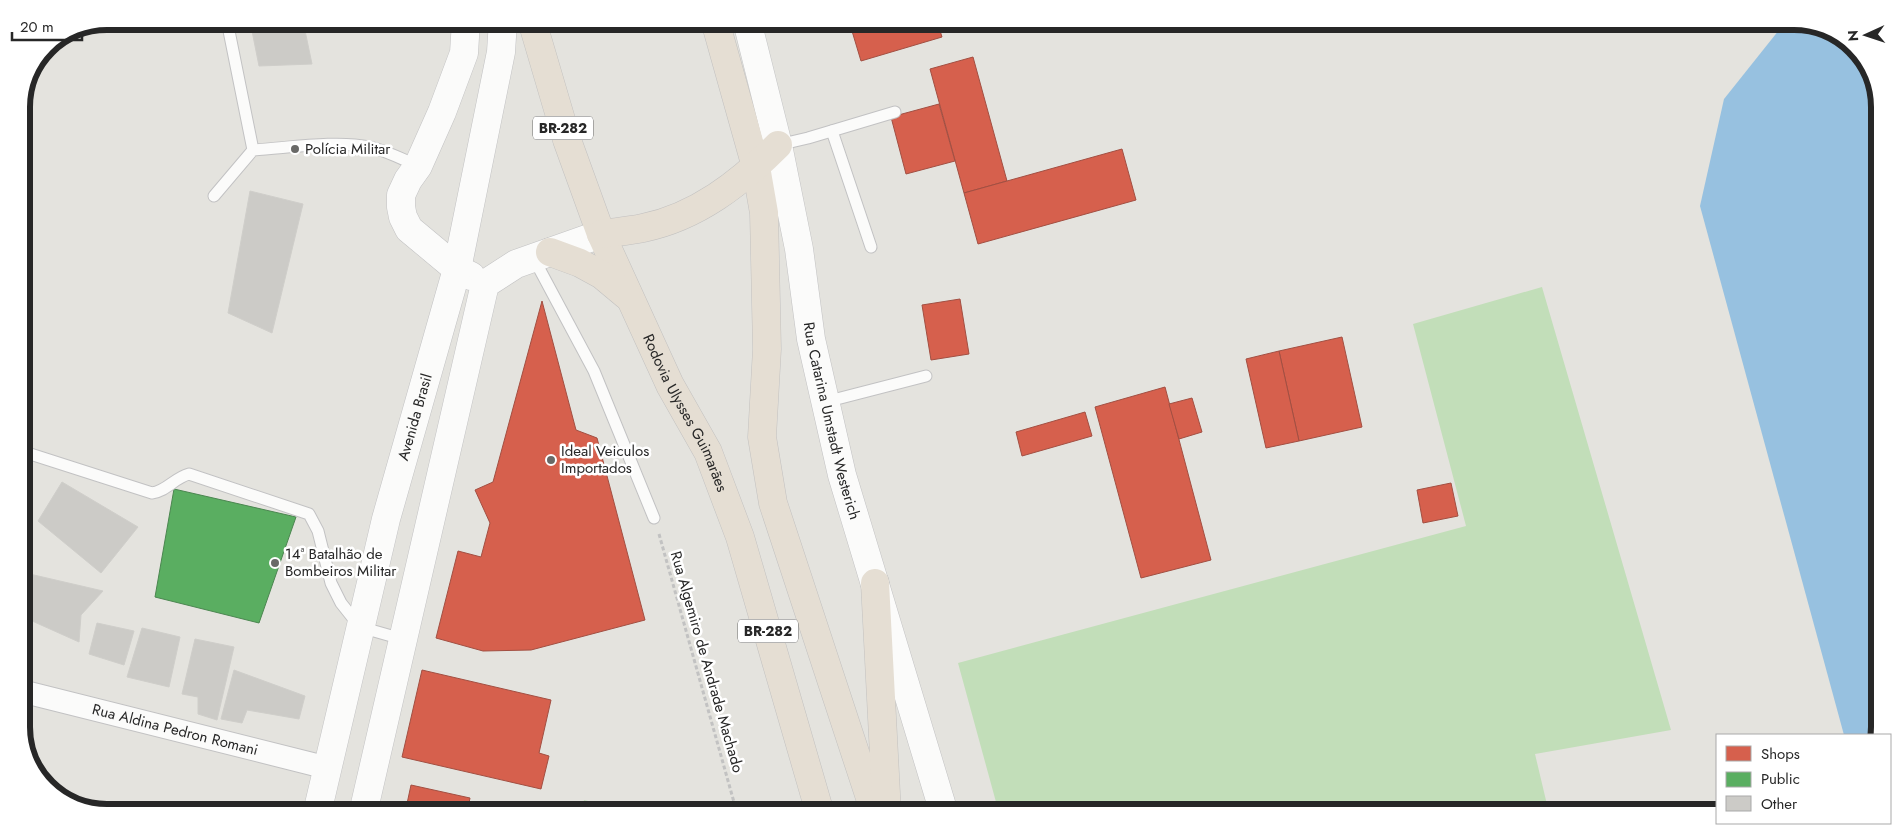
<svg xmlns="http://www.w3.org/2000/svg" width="1901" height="834" viewBox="0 0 1901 834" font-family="Jost,sans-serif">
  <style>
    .green { fill: #c2deb9 }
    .water { fill: #97c1e0 }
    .shops { fill: #d6604d; stroke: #a24f42 }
    .public { fill: #5aae61; stroke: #4b8650 }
    .building { fill: #cccbc7; stroke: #cfceca }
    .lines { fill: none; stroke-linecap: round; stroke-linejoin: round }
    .lane-casing { stroke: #c2c2c3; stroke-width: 13 }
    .street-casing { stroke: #c2c2c3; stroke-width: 24 }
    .secondary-casing { stroke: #c2c2c3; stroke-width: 29 }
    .highway-casing { stroke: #c2c1c0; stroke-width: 29 }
    .path { stroke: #c2c2c2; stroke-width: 3; stroke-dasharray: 4 2.5; stroke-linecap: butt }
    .lane { stroke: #fbfbfa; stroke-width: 11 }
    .street { stroke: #fbfbfa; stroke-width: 22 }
    .secondary { stroke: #fbfbfa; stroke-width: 28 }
    .highway { stroke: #e5ded3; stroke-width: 28 }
    .poi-dot { fill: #696967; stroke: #fff; stroke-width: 2 }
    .labels { text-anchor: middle; stroke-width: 5; stroke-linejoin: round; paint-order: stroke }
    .shield { fill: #fff; stroke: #686868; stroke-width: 1 }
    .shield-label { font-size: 14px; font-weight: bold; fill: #272727 }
    .poi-label { font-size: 15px; fill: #272727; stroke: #fff; text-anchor: start }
    .street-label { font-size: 15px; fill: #272727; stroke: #fff }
    .rim { fill: none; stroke: #272727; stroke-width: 6 }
  </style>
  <rect width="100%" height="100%" fill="#e4e3de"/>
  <g class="green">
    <polygon points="1542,287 1671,730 1535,754 1549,813 999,813 958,663 1466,526 1413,324"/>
    <polygon points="584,800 640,813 581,813"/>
  </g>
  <polygon class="water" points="1790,21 1827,28 1865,59 1880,102 1880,727 1878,735 1844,735 1700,206 1724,99 1783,25"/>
  <g class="shops">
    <polygon points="849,21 937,21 942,37 861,61"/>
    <polygon points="973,57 1007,181 964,193 930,69"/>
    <polygon points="939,104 955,161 906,174 891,117"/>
    <polygon points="1122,149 1136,200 978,244 964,193"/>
    <polygon points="960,299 969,354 931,360 922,305"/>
    <polygon points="542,301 576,430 597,438 645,620 531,650 483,651 436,638 458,551 481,557 490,523 475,490 493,482"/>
    <polygon points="1342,337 1362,427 1299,441 1279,351"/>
    <polygon points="1279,351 1299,441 1266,448 1246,359"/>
    <polygon points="1165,387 1211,560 1141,578 1095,407"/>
    <polygon points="1192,398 1202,432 1179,439 1169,404"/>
    <polygon points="1085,412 1092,436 1022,456 1016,432"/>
    <polygon points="1451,483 1458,516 1423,523 1417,490"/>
    <polygon points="422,670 551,700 539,753 549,756 541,789 402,757"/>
    <polygon points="411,785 470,798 467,813 405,813"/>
  </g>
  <polygon class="public" points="174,489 296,517 259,623 155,597"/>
  <g class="building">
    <polygon points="250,21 303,21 312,64 259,66"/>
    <polygon points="250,191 303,204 272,333 228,313"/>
    <polygon points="62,482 138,527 101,573 38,521"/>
    <polygon points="21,527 26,529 21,543"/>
    <polygon points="21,572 103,591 81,615 79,642 21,616"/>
    <polygon points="97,623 134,631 124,665 89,654"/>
    <polygon points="142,628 180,637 169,687 127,677"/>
    <polygon points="195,639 234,647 217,720 198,714 198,697 182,694"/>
    <polygon points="234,670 305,696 299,719 247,710 242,723 221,719"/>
  </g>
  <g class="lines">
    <defs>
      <g id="lane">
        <polyline points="227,21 253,150"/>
        <polyline points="832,131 871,247"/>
        <polyline points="778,145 808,138 895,112"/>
        <path d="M214,196L253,150C288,148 336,140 370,147C387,151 402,159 418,166"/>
        <polyline points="533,257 594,371 654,518"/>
        <polyline points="825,402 926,376"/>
        <path d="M21,451L152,493C167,491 174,478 189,474L309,514L318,531L331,583L341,603L360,627L402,639"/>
      </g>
      <g id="street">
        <path id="s1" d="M21,691L328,768"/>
      </g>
      <g id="secondary">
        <polyline points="466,21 464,53 442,112 418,166 408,180 401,195 401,207 403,217 409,229 457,269 471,276"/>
        <path id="s2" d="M747,21L778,145L799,249L811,339L842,475L944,813"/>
        <path id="s3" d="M317,813L386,519L457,269L501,52L503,21"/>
        <polyline points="363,813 485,284 516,264 601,234"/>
      </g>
      <g id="highway">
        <path id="s4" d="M532,21L567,140L601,234L670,385L708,452L740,537L820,813"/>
        <polyline points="715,21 756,167 764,213 767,349 762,437 773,503 875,813"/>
        <path d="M601,234C614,232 629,231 643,228C697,217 740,183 778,145"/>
        <polyline points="550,252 580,263 602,275 626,295"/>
        <polyline points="875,583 887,813"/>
      </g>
    </defs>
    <use href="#lane" class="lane-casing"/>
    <use href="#street" class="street-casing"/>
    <use href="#secondary" class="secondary-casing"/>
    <use href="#highway" class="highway-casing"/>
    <polyline class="path" points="659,534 737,813"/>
    <use href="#lane" class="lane"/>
    <use href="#street" class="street"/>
    <use href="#secondary" class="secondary"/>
    <use href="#highway" class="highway"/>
  </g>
  <g class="poi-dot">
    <circle cx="295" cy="149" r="5"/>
    <circle cx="551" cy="460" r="5"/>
    <circle cx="275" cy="563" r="5"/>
  </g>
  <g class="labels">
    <g class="shield">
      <rect x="533" y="116.5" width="60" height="23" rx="4"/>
      <rect x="738" y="619.5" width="60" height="23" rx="4"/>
    </g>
    <g class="shield-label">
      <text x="563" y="133">BR-282</text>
      <text x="768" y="636">BR-282</text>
    </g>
    <g class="poi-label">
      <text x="305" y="154">Polícia Militar</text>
      <text x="561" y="456">Ideal Veiculos<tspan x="561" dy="17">Importados</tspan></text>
      <text x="285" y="559">14ª Batalhão de<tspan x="285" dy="17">Bombeiros Militar</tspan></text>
    </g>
    <g class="street-label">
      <text dy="5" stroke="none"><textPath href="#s4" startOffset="422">Rodovia Ulysses Guimarães</textPath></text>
      <text dy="5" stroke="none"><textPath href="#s3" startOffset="408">Avenida Brasil</textPath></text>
      <text dy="5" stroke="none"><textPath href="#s2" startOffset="409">Rua Catarina Umstadt Westerich</textPath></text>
      <text transform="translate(707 662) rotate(74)" y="5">Rua Algemiro de Andrade Machado</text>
      <text dy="5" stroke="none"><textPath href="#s1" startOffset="159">Rua Aldina Pedron Romani</textPath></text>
    </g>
  </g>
  <path d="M0 0H1901V834H0ZM107 30H1794A77 77 0 0 1 1871 107V727A77 77 0 0 1 1794 804H107A77 77 0 0 1 30 727V107A77 77 0 0 1 107 30Z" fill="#fff" fill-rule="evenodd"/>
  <path class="rim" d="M107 30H1794A77 77 0 0 1 1871 107V727A77 77 0 0 1 1794 804H107A77 77 0 0 1 30 727V107A77 77 0 0 1 107 30Z"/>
  <rect x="1716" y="734" width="175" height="90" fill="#ffffff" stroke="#a9a9a9"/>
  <rect x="1726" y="746" width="25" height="15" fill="#d6604d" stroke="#a9a9a9"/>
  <text x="1761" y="759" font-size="15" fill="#272727">Shops</text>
  <rect x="1726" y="772" width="25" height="15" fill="#5aae61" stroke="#a9a9a9"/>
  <text x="1761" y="784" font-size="15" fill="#272727">Public</text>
  <rect x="1726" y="796" width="25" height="15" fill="#cccbc7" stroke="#a9a9a9"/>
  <text x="1761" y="809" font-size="15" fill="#272727">Other</text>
  <g transform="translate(1866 35) rotate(267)" stroke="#ffffff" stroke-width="4" paint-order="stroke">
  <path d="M0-4L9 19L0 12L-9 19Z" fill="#272727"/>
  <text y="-8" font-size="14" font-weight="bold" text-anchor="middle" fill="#272727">N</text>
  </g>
  <path d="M12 32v8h70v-8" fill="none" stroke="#272727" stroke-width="2.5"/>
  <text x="20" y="32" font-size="15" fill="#272727" stroke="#ffffff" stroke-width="4" paint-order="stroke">20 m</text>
</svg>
